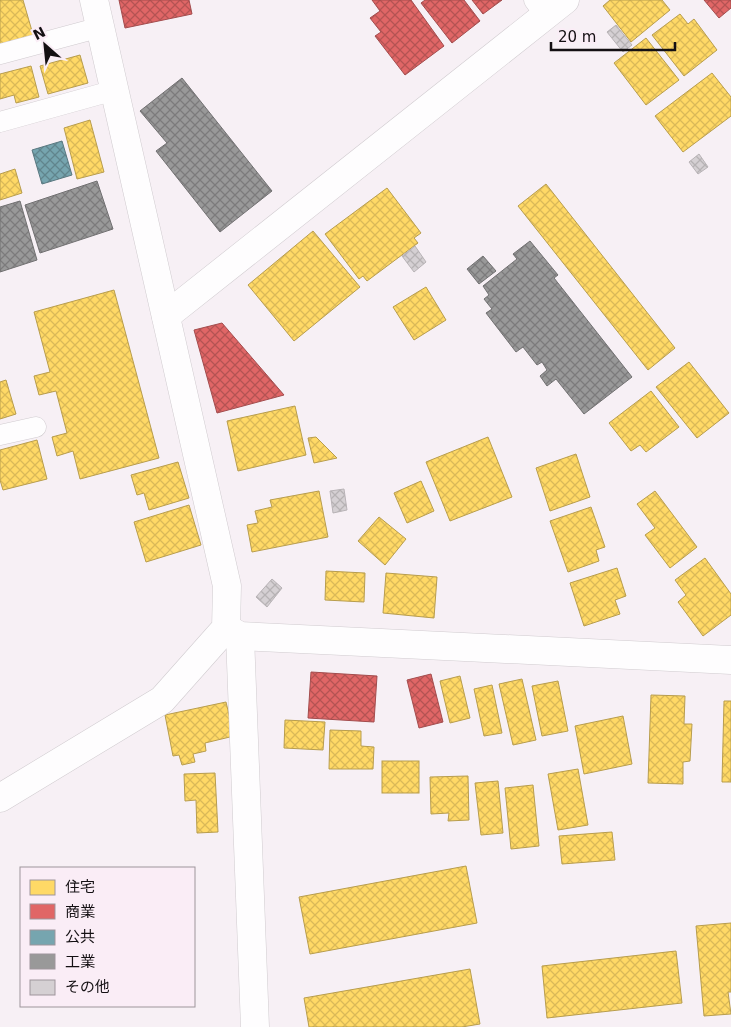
<svg xmlns="http://www.w3.org/2000/svg" width="731" height="1027" viewBox="0 0 731 1027" font-family="'DejaVu Sans','Noto Sans JP',sans-serif">
  <style>
    .homes { fill: url(#homes-cross-hatch); stroke: #b89d4d }
    .shops { fill: url(#shops-cross-hatch); stroke: #a34c4d }
    .public { fill: url(#public-cross-hatch); stroke: #597880 }
    .industry { fill: url(#industry-cross-hatch); stroke: #717071 }
    .building { fill: url(#building-cross-hatch); stroke: #b8b3b6 }
    .lines { fill: none; stroke-linecap: round; stroke-linejoin: round }
    .lane-casing { stroke: #d0cbcf; stroke-width: 21 }
    .street-casing { stroke: #d0cbcf; stroke-width: 29 }
    .lane { stroke: #fefdfe; stroke-width: 20 }
    .street { stroke: #fefdfe; stroke-width: 28 }
  </style>
  <defs>
    <pattern id="homes-cross-hatch" width="8" height="8" patternUnits="userSpaceOnUse" patternTransform="scale(1.25)"><rect width="8" height="8" fill="#ffd966"/><path d="M0 0l8 8M0 8l8-8" fill="none" stroke="#dab958"/></pattern>
    <pattern id="shops-cross-hatch" width="8" height="8" patternUnits="userSpaceOnUse" patternTransform="scale(1.25)"><rect width="8" height="8" fill="#e06666"/><path d="M0 0l8 8M0 8l8-8" fill="none" stroke="#b45353"/></pattern>
    <pattern id="public-cross-hatch" width="8" height="8" patternUnits="userSpaceOnUse" patternTransform="scale(1.25)"><rect width="8" height="8" fill="#76a5af"/><path d="M0 0l8 8M0 8l8-8" fill="none" stroke="#60858d"/></pattern>
    <pattern id="industry-cross-hatch" width="8" height="8" patternUnits="userSpaceOnUse" patternTransform="scale(1.25)"><rect width="8" height="8" fill="#999"/><path d="M0 0l8 8M0 8l8-8" fill="none" stroke="#7c7b7c"/></pattern>
    <pattern id="building-cross-hatch" width="8" height="8" patternUnits="userSpaceOnUse" patternTransform="scale(1.25)"><rect width="8" height="8" fill="#d5d0d3"/><path d="M0 0l8 8M0 8l8-8" fill="none" stroke="#b6b2b4"/></pattern>
  </defs>
  <rect width="100%" height="100%" fill="#f7f0f5"/>
  <g class="homes">
    <polygon points="0,0 23,0 34,38 0,47"/>
    <polygon points="610,0 662,0 670,10 631,42 603,6"/>
    <polygon points="680,14 688,24 694,19 717,50 684,76 652,35"/>
    <polygon points="646,38 679,80 646,105 614,63"/>
    <polygon points="80,55 88,83 48,94 40,66"/>
    <polygon points="31,66 39,97 16,103 14,95 0,99 0,74"/>
    <polygon points="712,73 731,97 731,116 683,152 655,116"/>
    <polygon points="90,120 104,172 77,179 64,128"/>
    <polygon points="15,169 22,193 0,200 0,174"/>
    <polygon points="546,184 675,348 648,370 518,206"/>
    <polygon points="387,188 421,233 414,238 418,243 367,281 363,276 359,279 325,234"/>
    <polygon points="313,231 360,287 294,341 248,285"/>
    <polygon points="426,287 446,320 414,340 393,307"/>
    <polygon points="114,290 159,458 80,479 73,451 57,456 52,437 67,433 56,391 39,395 34,376 50,372 34,312"/>
    <polygon points="689,362 729,413 697,438 656,387"/>
    <polygon points="6,380 16,414 0,419 0,382"/>
    <polygon points="651,391 679,427 646,452 640,445 631,451 609,423"/>
    <polygon points="295,406 306,455 238,471 227,421"/>
    <polygon points="316,437 337,458 314,463 308,438"/>
    <polygon points="488,437 512,497 450,521 426,462"/>
    <polygon points="37,440 47,479 3,490 0,480 0,450"/>
    <polygon points="576,454 590,497 550,511 536,468"/>
    <polygon points="178,462 189,498 149,510 144,493 137,495 131,475"/>
    <polygon points="421,481 434,511 407,523 394,493"/>
    <polygon points="319,491 328,537 252,552 247,525 258,523 255,511 272,507 270,500"/>
    <polygon points="655,491 697,547 670,568 645,535 655,528 637,504"/>
    <polygon points="189,505 201,545 146,562 134,522"/>
    <polygon points="591,507 605,547 596,550 599,561 568,572 550,521"/>
    <polygon points="379,517 406,539 385,565 358,541"/>
    <polygon points="705,558 731,594 731,615 703,636 678,602 686,595 675,580"/>
    <polygon points="617,568 626,596 615,600 620,614 584,626 570,583"/>
    <polygon points="326,571 365,573 364,602 325,600"/>
    <polygon points="386,573 437,577 434,618 383,613"/>
    <polygon points="460,676 470,718 450,723 440,681"/>
    <polygon points="522,679 536,740 513,745 499,684"/>
    <polygon points="558,681 568,731 542,736 532,686"/>
    <polygon points="492,685 502,733 484,736 474,689"/>
    <polygon points="651,695 685,696 684,724 692,724 690,761 683,762 683,784 648,783"/>
    <polygon points="724,701 731,701 731,782 722,782"/>
    <polygon points="226,702 234,736 205,743 206,751 193,754 195,762 182,765 179,755 173,756 165,715"/>
    <polygon points="623,716 632,764 584,774 575,726"/>
    <polygon points="285,720 325,722 323,750 284,748"/>
    <polygon points="330,730 361,731 361,746 374,747 373,769 329,769"/>
    <rect x="382" y="761" width="37" height="32"/>
    <polygon points="578,769 588,825 558,830 548,774"/>
    <polygon points="215,773 218,832 197,833 196,800 185,801 184,774"/>
    <polygon points="468,776 469,820 448,821 449,813 431,814 430,777"/>
    <polygon points="498,781 503,833 481,835 475,783"/>
    <polygon points="533,785 539,846 511,849 505,788"/>
    <polygon points="612,832 615,860 562,864 559,836"/>
    <polygon points="466,866 477,923 310,954 299,897"/>
    <polygon points="731,923 731,992 728,992 731,1014 704,1016 696,926"/>
    <polygon points="676,951 682,1003 547,1018 542,966"/>
    <polygon points="470,969 480,1024 462,1027 309,1027 304,998"/>
  </g>
  <g class="shops">
    <polygon points="119,0 189,0 192,14 125,28"/>
    <polygon points="372,0 411,0 444,46 405,75 375,36 381,32 370,18 380,11"/>
    <polygon points="425,0 464,0 480,21 452,43 421,3"/>
    <polygon points="472,0 502,0 483,14"/>
    <polygon points="704,0 731,0 731,8 719,18"/>
    <polygon points="222,323 284,395 217,413 194,330"/>
    <polygon points="311,672 377,676 374,722 308,718"/>
    <polygon points="431,674 443,722 419,728 407,680"/>
  </g>
  <polygon class="public" points="62,141 72,175 42,184 32,150"/>
  <g class="industry">
    <polygon points="182,78 272,191 220,232 156,151 167,143 140,111"/>
    <polygon points="97,181 113,229 40,253 25,205"/>
    <polygon points="20,201 37,260 0,272 0,207"/>
    <polygon points="530,241 558,275 554,278 632,377 584,414 556,379 547,386 540,376 547,370 542,362 537,365 523,347 516,352 486,313 492,309 484,299 489,295 483,286 517,259 513,254"/>
    <polygon points="483,256 496,271 479,284 467,269"/>
  </g>
  <g class="building">
    <polygon points="616,25 632,45 623,52 607,32"/>
    <polygon points="699,154 708,167 698,174 689,162"/>
    <polygon points="415,246 426,262 414,272 402,256"/>
    <polygon points="344,489 347,510 333,513 330,491"/>
    <polygon points="272,579 282,588 267,607 256,597"/>
  </g>
  <g class="lines">
    <defs>
      <g id="lane">
        <polyline points="534,0 545,15"/>
        <polyline points="0,54 101,27"/>
        <polyline points="0,122 115,90"/>
        <polyline points="0,435 36,427"/>
      </g>
      <g id="street">
        <polyline points="166,316 565,0"/>
        <polyline points="226,628 240,636 731,660"/>
        <polyline points="240,636 255,1027"/>
        <polyline points="0,798 162,700 226,628 227,586 94,0"/>
      </g>
    </defs>
    <use href="#lane" class="lane-casing"/>
    <use href="#street" class="street-casing"/>
    <use href="#lane" class="lane"/>
    <use href="#street" class="street"/>
  </g>
  <rect x="20" y="867" width="175" height="140" fill="#faedf6" stroke="#9e959b"/>
  <rect x="30" y="880" width="25" height="15" fill="#ffd966" stroke="#9e959b"/>
  <text x="65" y="892" font-size="15" fill="#141013">住宅</text>
  <rect x="30" y="904" width="25" height="15" fill="#e06666" stroke="#9e959b"/>
  <text x="65" y="917" font-size="15" fill="#141013">商業</text>
  <rect x="30" y="930" width="25" height="15" fill="#76a5af" stroke="#9e959b"/>
  <text x="65" y="942" font-size="15" fill="#141013">公共</text>
  <rect x="30" y="954" width="25" height="15" fill="#999999" stroke="#9e959b"/>
  <text x="65" y="967" font-size="15" fill="#141013">工業</text>
  <rect x="30" y="980" width="25" height="15" fill="#d5d0d3" stroke="#9e959b"/>
  <text x="65" y="992" font-size="15" fill="#141013">その他</text>
  <g transform="translate(45 45) rotate(333)" stroke="#faedf6" stroke-width="4" paint-order="stroke">
  <path d="M0-4L9 19L0 12L-9 19Z" fill="#141013"/>
  <text y="-8" font-size="14" font-weight="bold" text-anchor="middle" fill="#141013">N</text>
  </g>
  <path d="M551 42v8h124v-8" fill="none" stroke="#141013" stroke-width="2.5"/>
  <text x="558" y="42" font-size="15" fill="#141013" stroke="#faedf6" stroke-width="4" paint-order="stroke">20 m</text>
</svg>
